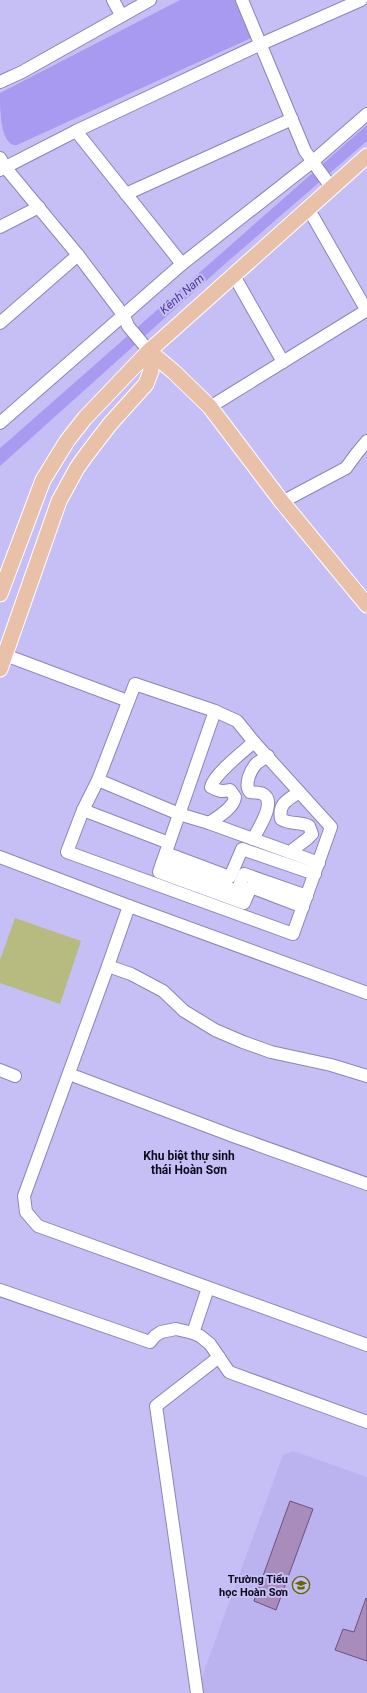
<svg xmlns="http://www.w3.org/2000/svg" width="367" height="1693" viewBox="0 0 367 1693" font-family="Roboto,sans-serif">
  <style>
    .built { fill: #bbb3f0 }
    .green { fill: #b8bb80 }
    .water { fill: #a89af1 }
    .building { fill: #a88cbc; stroke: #6b517d }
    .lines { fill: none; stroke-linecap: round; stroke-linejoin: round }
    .minor-casing { stroke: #8c85b8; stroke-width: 14 }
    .major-casing { stroke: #fff; stroke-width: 17 }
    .minor { stroke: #fff; stroke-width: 12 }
    .major { stroke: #e9c0a8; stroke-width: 15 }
    .labels { text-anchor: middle; stroke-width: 4; stroke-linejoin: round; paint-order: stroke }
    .poi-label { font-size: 11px; font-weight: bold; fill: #0d091c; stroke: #c6bff6; text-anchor: end }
    .water-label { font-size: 12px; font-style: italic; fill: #4f3598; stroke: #c6bff6 }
    .neighbourhood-label { font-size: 12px; font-weight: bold; fill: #0d091c; stroke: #c6bff6 }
  </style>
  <rect width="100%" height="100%" fill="#c6bff6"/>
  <polygon class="built" points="293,1451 367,1477 367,1693 196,1693 283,1455"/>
  <polygon class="green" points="15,918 81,941 60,1004 0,983 0,960"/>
  <g class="water">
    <path d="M180,0H235L251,38L17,145C0,147 0,109 0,93Z"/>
    <polygon points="367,125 367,141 226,263 0,466 0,448 6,443"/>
  </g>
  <g class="building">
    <polygon points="290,1501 313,1509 276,1610 254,1601"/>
    <polygon points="366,1598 367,1599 367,1661 335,1650 343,1629 354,1632"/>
  </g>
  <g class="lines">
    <defs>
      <g id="minor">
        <polyline points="113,0 121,15"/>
        <polyline points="242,0 305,151 331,187"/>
        <polyline points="0,82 22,72 150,0"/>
        <polyline points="76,131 182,264"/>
        <polyline points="0,158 5,167 78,255 124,316 128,326 149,351"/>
        <polyline points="0,170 76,131 261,44 361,0"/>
        <polyline points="126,194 292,119"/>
        <polyline points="308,208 367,311"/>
        <polyline points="0,227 39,207"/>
        <polyline points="233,274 283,362"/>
        <polyline points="0,323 78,255"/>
        <polyline points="210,407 367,310"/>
        <polyline points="0,423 182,264 312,162 367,114"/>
        <polyline points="282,502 346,468 357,453 367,441"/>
        <polyline points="0,653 128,701"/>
        <polygon points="135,684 215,711 237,721 254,742 331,827 293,934 67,852 83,810 98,780"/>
        <polyline points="215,711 159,872 244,903 251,887 303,907"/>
        <polyline points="98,780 179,814 209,823 319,863"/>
        <polyline points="83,810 169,843"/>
        <path d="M209,823C218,817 234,808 235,797L230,790C222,792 218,791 211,787C214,774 244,751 254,742"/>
        <path d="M253,839C258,829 277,802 263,794C259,792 254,793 250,792C244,785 250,770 257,763C260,761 264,758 268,756"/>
        <path d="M290,852L307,839L312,834L309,826C299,821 290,825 281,819C278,803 288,800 299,792"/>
        <polyline points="166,853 230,877 242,849 315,874"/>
        <polyline points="0,857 129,906 367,993"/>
        <polyline points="162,863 237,891 244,874 307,896"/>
        <polyline points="108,966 129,906"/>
        <polyline points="0,1070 15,1076"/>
        <polyline points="69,1074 233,1136 367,1184"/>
        <polyline points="367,1076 331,1065 271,1052 243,1042 215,1030 184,1011 163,991 131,974 108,966 24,1196 26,1212 38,1226 367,1345"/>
        <polyline points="0,1290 150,1342 155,1336 161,1332 176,1329 193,1333 200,1336 210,1344 229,1372 367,1422"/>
        <polyline points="193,1333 208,1288"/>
        <polyline points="197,1693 156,1406 219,1357"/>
      </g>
      <g id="major">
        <polyline points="149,351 174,372 210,407 282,502 367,605"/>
        <polyline points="0,594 43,480 67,441 85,418 149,351 367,156"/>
        <polyline points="0,669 59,501 77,468 87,454 110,424 146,384 151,371 149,351"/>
      </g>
    </defs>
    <use href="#minor" class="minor-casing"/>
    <use href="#major" class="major-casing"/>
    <use href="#minor" class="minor"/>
    <use href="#major" class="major"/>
  </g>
  <defs>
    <symbol id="school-ring" viewBox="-11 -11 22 22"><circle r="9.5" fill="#c6bff6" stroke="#666702" stroke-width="1.5"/><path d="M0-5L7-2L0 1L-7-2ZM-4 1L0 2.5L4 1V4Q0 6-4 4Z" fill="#666702"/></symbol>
  </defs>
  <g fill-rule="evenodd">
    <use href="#school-ring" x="291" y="1575" width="20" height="20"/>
  </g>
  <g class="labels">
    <g class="poi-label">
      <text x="288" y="1583">Trường Tiểu<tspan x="288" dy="13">học Hoàn Sơn</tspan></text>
    </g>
    <g class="water-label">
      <text transform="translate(182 294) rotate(-41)" y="4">Kênh Nam</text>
    </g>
    <g class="neighbourhood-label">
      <text x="189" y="1160">Khu biệt thự sinh<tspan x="189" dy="14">thái Hoàn Sơn</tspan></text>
    </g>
  </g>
</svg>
